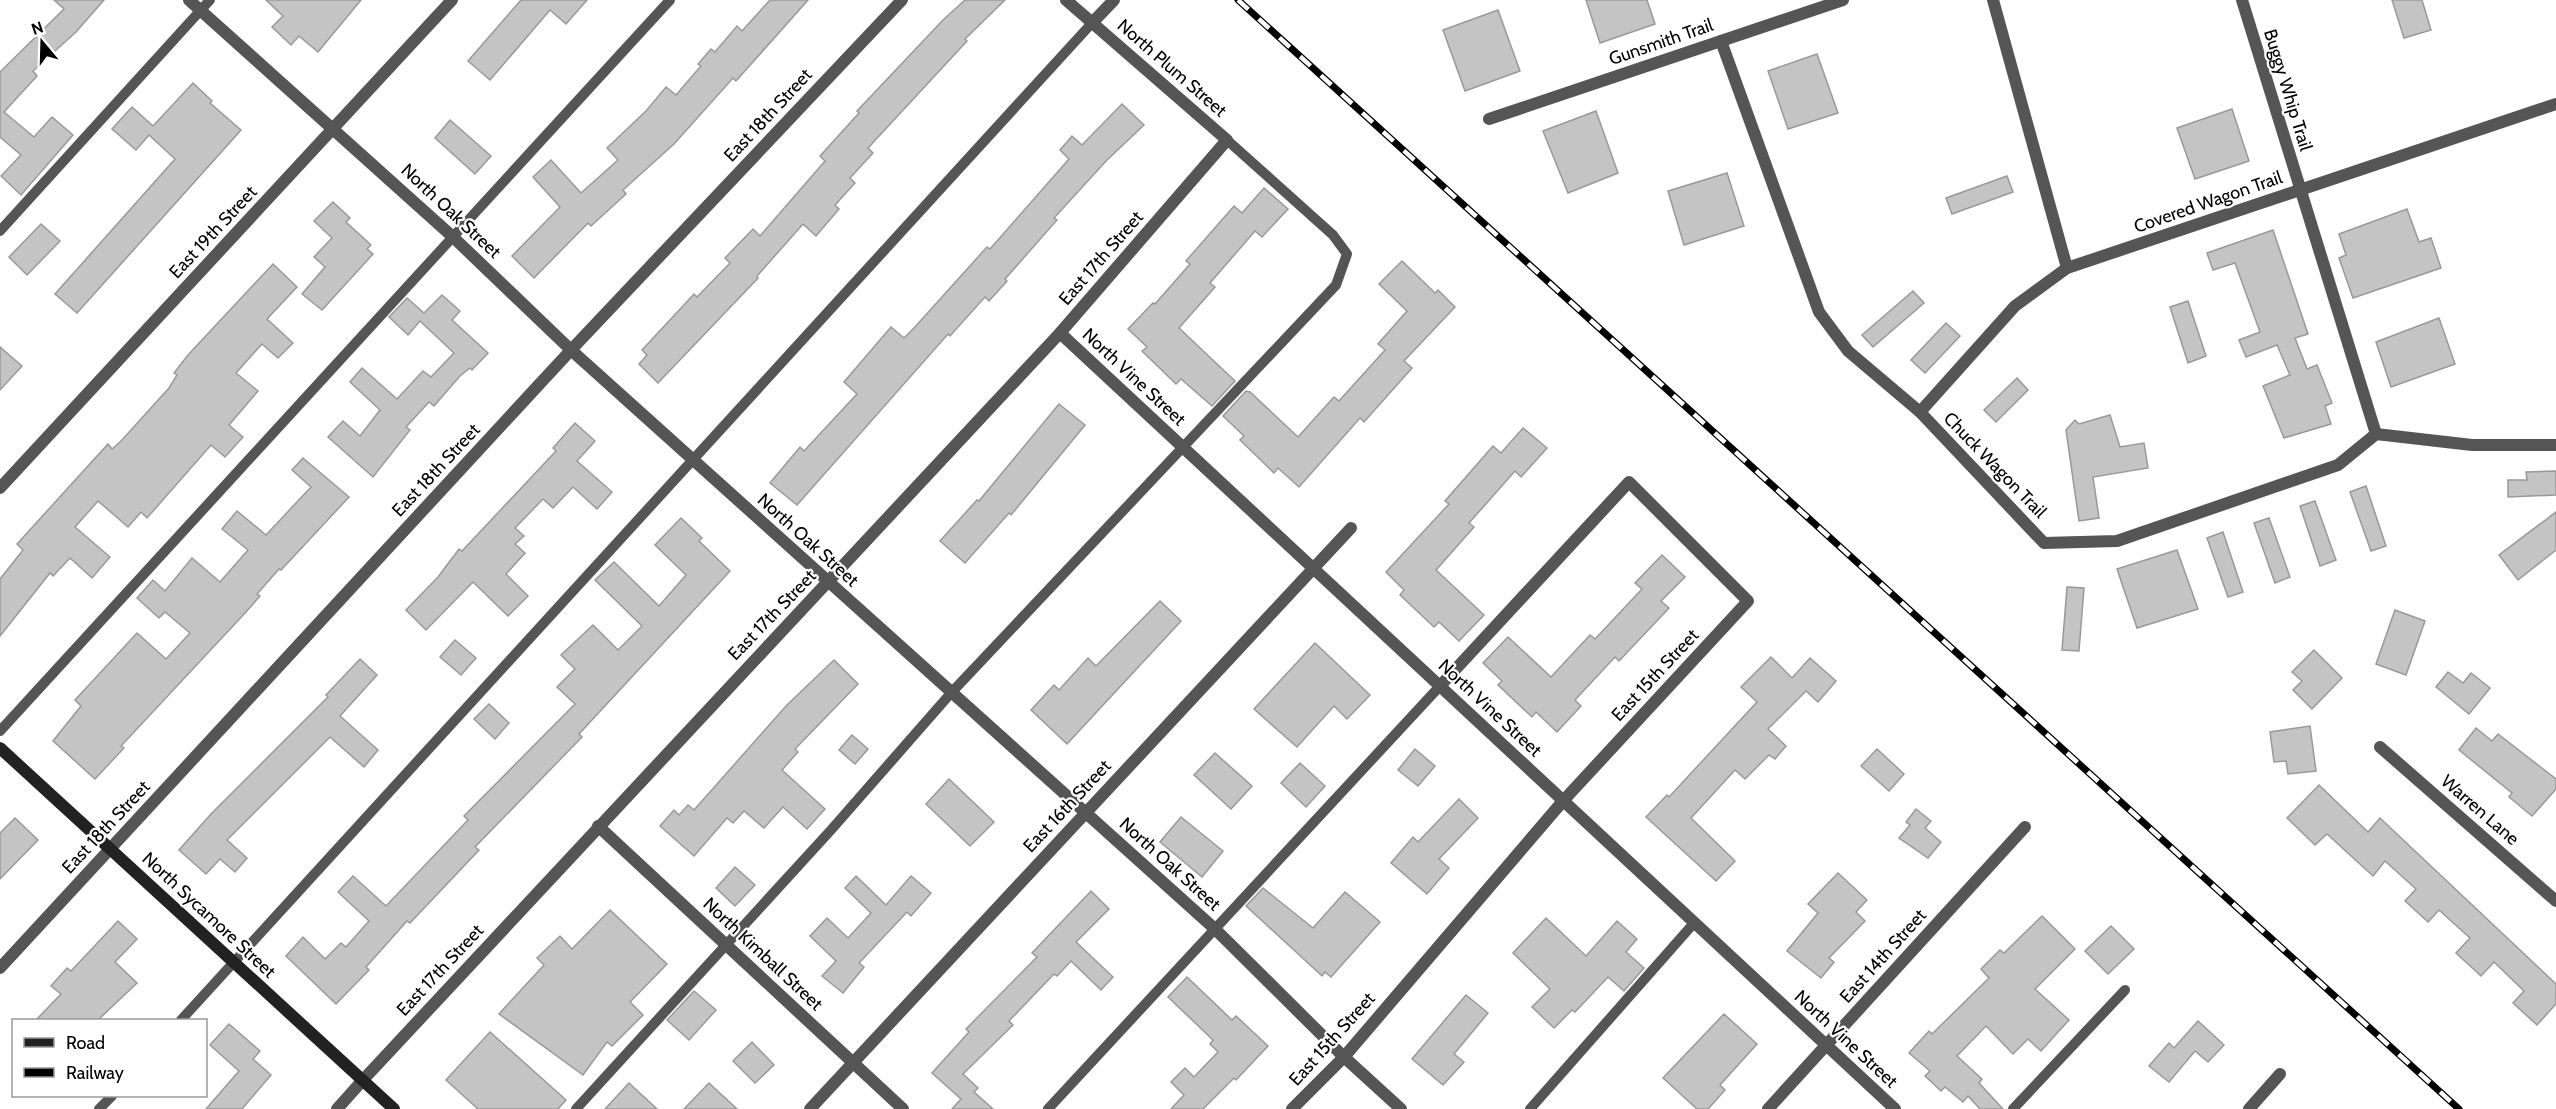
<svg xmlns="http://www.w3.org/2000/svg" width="2556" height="1109" viewBox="0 0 2556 1109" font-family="Cabin,sans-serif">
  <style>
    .building { fill: #c4c4c4; stroke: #999; stroke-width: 1.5 }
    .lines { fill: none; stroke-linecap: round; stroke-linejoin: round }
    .service { stroke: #555; stroke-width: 10 }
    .minor { stroke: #555; stroke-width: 12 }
    .tertiary { stroke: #555; stroke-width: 12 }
    .secondary { stroke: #222; stroke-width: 12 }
    .rail-casing { stroke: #000; stroke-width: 7 }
    .rail { stroke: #fff; stroke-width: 4.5; stroke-dasharray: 14; stroke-linecap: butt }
    .labels { text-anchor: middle; stroke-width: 4.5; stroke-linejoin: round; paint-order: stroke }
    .street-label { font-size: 18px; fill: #000; stroke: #fff }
  </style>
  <rect width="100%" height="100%" fill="#fff"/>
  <g class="building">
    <polygon points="54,0 104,0 76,32 33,71 37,76 4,112 34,137 52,117 73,135 21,195 1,176 21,155 0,137 0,72 64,9"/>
    <polygon points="266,0 361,0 318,52 299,36 291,45 272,27 283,16"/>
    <polygon points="521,0 587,0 566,24 550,10 490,80 468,61"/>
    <polygon points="770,0 808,0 736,81 733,78 674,144 623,190 626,194 591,226 588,223 534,278 512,256 560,207 533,177 551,160 581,193 618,160 607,148 646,111 666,87 676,95 701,66 698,64 711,49 715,52 737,26 742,31"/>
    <polygon points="965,0 1005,0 965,39 967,41 868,148 873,153 850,178 855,183 835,205 839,209 816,236 803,224 757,276 758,278 658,383 639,364 647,355 642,350 694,294 697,297 730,263 725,258 753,229 760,236 825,161 820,156 859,113 857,111 943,20"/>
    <polygon points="1586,0 1647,0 1655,24 1600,43"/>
    <polygon points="2392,0 2422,0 2431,30 2404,38"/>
    <polygon points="1498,10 1520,71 1465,91 1443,30"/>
    <polygon points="1817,54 1838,113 1788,129 1768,71"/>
    <polygon points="193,83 212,101 210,103 241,130 77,313 55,294 175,159 149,135 136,150 112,129 132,107 153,126"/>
    <polygon points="1122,104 1144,125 1107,160 1054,218 1057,220 1005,279 1007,281 989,301 985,297 950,336 948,334 797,505 770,483 800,447 804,451 857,394 844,382 891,327 904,338 914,328 987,247 990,249 1069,159 1060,150 1072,136 1082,145"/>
    <polygon points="2232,109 2249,161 2195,179 2177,128"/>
    <polygon points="1596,111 1618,173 1568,193 1543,131"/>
    <polygon points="450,120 491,156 475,174 435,138"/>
    <polygon points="1727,173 1744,226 1684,245 1668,191"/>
    <polygon points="2007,176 2013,192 1952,214 1946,198"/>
    <polygon points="1264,188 1288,209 1262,237 1255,231 1210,283 1215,287 1179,328 1235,381 1212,406 1181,379 1176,384 1142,351 1147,347 1128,329 1153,303 1155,304 1190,264 1186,261 1234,206 1242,213"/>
    <polygon points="333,202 350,218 346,222 371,245 367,249 373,254 322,310 302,294 325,267 314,257 332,238 314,221"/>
    <polygon points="2407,209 2419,242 2431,238 2441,268 2353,298 2339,258 2346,255 2339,234"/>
    <polygon points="41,224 60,241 27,275 9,257"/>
    <polygon points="2273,230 2308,334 2295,338 2307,369 2317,365 2332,403 2325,406 2331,424 2284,438 2263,386 2290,375 2277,345 2246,357 2239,340 2260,332 2235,263 2213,270 2207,253"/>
    <polygon points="1402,261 1435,293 1438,290 1455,307 1404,361 1412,368 1364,422 1360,418 1299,487 1278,468 1274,473 1240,440 1244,436 1223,416 1246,391 1250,392 1298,437 1334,397 1339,401 1385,350 1378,344 1407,311 1379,284"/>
    <polygon points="273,264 297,287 267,319 293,343 278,358 262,344 236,373 258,391 229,425 243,437 225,457 211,445 147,518 141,512 128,527 98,501 75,527 110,557 92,578 70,558 53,576 50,573 0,636 0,579 23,550 17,544 108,444 112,449 121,441 169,388 177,375 174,373 188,355"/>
    <polygon points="1913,291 1924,303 1873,347 1862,335"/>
    <polygon points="442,295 460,311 452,320 488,353 472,370 470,368 460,376 434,406 429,402 406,427 410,430 373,477 328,437 343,421 360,436 380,410 350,382 362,368 397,399 423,371 431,377 454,353 420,321 408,335 389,317 407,298 424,313"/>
    <polygon points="2188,301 2206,356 2188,363 2170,307"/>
    <polygon points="2439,318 2455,364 2391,387 2376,342"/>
    <polygon points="1946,323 1960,336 1925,373 1911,360"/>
    <polygon points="0,347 22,366 0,390"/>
    <polygon points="2017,378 2028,390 1996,422 1984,410"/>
    <polygon points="1059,404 1085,425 1011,515 1009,513 965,563 940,541 977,500 979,501"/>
    <polygon points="2110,415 2120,447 2144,443 2148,468 2093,477 2099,518 2079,521 2066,430 2075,420 2079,424"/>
    <polygon points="575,423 595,441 577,461 612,492 597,509 573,487 553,508 543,499 515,528 524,536 515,544 525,553 506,574 528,596 508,616 473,582 426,630 406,610 438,577 459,549 462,551 556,451 553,448"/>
    <polygon points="1523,428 1547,448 1521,477 1515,471 1469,523 1474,527 1436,570 1484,615 1459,641 1439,622 1434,627 1400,595 1404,590 1386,572 1449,504 1445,501 1493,446 1501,453"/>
    <polygon points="303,458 349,497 281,570 279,569 257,594 260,596 246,612 121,746 124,748 95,779 53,741 81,706 75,700 137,633 166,659 190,633 165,612 159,618 137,598 153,580 165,591 192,558 220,582 248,550 222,529 237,511 266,535 311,487 292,470"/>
    <polygon points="2556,471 2556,495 2508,497 2508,480 2527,480 2526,472"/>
    <polygon points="2366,486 2386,546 2371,551 2350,492"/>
    <polygon points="2315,501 2336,560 2320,566 2300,506"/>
    <polygon points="2556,512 2556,550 2518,580 2499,555"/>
    <polygon points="681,518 702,538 699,541 730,571 579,734 582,737 475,847 479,850 410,923 407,921 366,967 369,970 336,1004 286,956 303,937 325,959 341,943 346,947 369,921 338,892 353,876 386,906 468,820 464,816 575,704 557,687 575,669 561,655 593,625 618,650 642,626 595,580 614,562 659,606 686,575 655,545"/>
    <polygon points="2269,518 2290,577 2275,583 2254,523"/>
    <polygon points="2223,532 2243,592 2228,597 2207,538"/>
    <polygon points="2177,550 2198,609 2137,628 2117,569"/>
    <polygon points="1662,555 1685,577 1661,601 1669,608 1619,661 1615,657 1575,700 1581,706 1557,732 1536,712 1532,717 1498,685 1502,681 1483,663 1508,637 1551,677 1590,635 1595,639 1642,589 1635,583"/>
    <polygon points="2067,587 2084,588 2079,651 2062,650"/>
    <polygon points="1160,601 1181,621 1067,744 1031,710 1054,685 1059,690 1088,658 1096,666"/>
    <polygon points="2395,610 2425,621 2406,675 2376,664"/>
    <polygon points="455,640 476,658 461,675 440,657"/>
    <polygon points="1315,643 1370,695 1347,719 1334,706 1297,747 1254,709"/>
    <polygon points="2314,650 2342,678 2312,709 2293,690 2302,681 2292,672"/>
    <polygon points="1771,657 1792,678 1810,658 1836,681 1818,702 1806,691 1768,729 1786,746 1775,759 1769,755 1745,779 1735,770 1691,818 1735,861 1716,881 1646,817 1667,795 1669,797 1757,702 1741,687"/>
    <polygon points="360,659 377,675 340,716 378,750 364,767 330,737 227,840 247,858 235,872 220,859 206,874 179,850 211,814 328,697 326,695"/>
    <polygon points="834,660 858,684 795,749 798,752 782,770 825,809 807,829 783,807 764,828 744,811 733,823 727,818 694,856 660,826 674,810 679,815 688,805 694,810 787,705"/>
    <polygon points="2448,672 2463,683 2471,673 2490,688 2469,714 2436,687"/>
    <polygon points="489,704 509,723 495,739 474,719"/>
    <polygon points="2310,726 2316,771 2288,774 2286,761 2274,762 2270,732"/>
    <polygon points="2476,728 2492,741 2498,734 2556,779 2556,789 2532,816 2509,797 2512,793 2459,750"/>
    <polygon points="852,735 868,749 855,764 839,750"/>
    <polygon points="1415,749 1435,766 1418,786 1398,770"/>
    <polygon points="1877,749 1904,774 1889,791 1861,766"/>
    <polygon points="1215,753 1252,786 1231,809 1194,775"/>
    <polygon points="1300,763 1325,786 1306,807 1281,783"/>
    <polygon points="949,779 994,822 970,846 926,804"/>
    <polygon points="2319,785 2368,832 2380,818 2556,984 2556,1004 2537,1025 2513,1003 2524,991 2494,962 2481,976 2456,953 2470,938 2439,910 2428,922 2405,901 2416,889 2385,861 2373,876 2327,834 2315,845 2287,818"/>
    <polygon points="1459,799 1478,818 1439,859 1449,868 1427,894 1391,863 1413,837 1418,842"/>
    <polygon points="1916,809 1931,821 1925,828 1941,842 1928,858 1899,838 1910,825 1906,822"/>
    <polygon points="1181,817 1223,851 1202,877 1160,842"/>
    <polygon points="15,818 38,840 0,879 0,833"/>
    <polygon points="735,867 755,885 735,906 716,888"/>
    <polygon points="1838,873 1867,900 1856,912 1865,921 1829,958 1834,962 1821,978 1787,951 1818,913 1808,904"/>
    <polygon points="856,876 886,905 911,876 931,893 911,916 907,912 859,963 864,967 843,993 822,976 836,961 810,936 827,918 848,938 871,913 845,888"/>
    <polygon points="1263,888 1313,928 1345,892 1380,922 1331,977 1325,972 1322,976 1246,906"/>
    <polygon points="1091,891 1109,909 1076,942 1113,977 1101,990 1071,961 1057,976 1054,974 1009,1021 1013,1025 963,1074 978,1088 974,1092 993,1109 952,1109 961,1099 932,1073 969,1032 966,1029 1037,957 1032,953"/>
    <polygon points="610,910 667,964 630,1002 643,1015 612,1046 607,1042 583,1075 499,1014 544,965 537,958 560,936 572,949"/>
    <polygon points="2042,916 2075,949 2035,989 2069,1020 2041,1051 2028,1039 2013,1054 1986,1026 1957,1056 1982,1079 1979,1083 2003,1109 1980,1109 1968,1096 1963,1102 1945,1087 1941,1091 1925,1076 1930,1071 1909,1053 1929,1031 1932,1034 1989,978 1981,969 2000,950 2004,953"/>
    <polygon points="1546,918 1586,956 1617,921 1637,939 1626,952 1644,968 1624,991 1608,977 1575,1012 1572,1010 1554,1028 1532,1007 1550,989 1513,953"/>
    <polygon points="118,921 137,939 115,962 137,983 98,1020 36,1020 61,994 51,986 67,968 71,971"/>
    <polygon points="2111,926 2134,949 2108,974 2085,951"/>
    <polygon points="1187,977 1232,1020 1236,1016 1268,1046 1236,1080 1234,1078 1203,1109 1171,1109 1184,1095 1171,1082 1185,1068 1194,1077 1218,1052 1210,1044 1213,1040 1168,997"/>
    <polygon points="694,991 716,1010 689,1040 667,1020"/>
    <polygon points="1466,995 1488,1013 1454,1054 1464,1062 1443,1085 1412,1059"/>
    <polygon points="1724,1014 1757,1044 1720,1085 1725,1090 1708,1109 1697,1109 1663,1078"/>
    <polygon points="2198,1021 2224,1045 2208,1062 2195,1051 2169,1082 2149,1066 2169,1043 2174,1048"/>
    <polygon points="229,1024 260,1051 253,1059 271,1075 242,1109 206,1109 239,1071 210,1045"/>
    <polygon points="490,1032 566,1100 558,1109 478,1109 446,1080"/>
    <polygon points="752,1042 774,1065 755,1083 733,1061"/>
    <polygon points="629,1083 657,1109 605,1109"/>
    <polygon points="709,1083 737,1109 684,1109"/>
  </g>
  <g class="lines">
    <g class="service">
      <polyline points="0,231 210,0"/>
      <polyline points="0,731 670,0"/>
      <polyline points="181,1020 1092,23"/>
      <polyline points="99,1109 112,1096"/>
      <polyline points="576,1109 831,830 951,693 1336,285 1347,254 1333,235 1227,140"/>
      <polyline points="1048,1109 1440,686"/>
      <polyline points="1530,1109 1694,923"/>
      <polyline points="2013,1109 2125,990"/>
    </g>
    <g class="minor">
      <polyline points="189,0 453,237 571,350 1215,929 1344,1057 1401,1109"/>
      <polyline points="1993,0 2067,268"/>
      <polyline points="2242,0 2376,434"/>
      <polyline points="1092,23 1114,0"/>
      <polyline points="1721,41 1819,312 1848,351 1920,412 2044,543 2117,541 2338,465 2376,434"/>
      <polyline points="1489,119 1843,0"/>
      <polyline points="1060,333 1895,1109"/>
      <polyline points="1920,412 2015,306 2067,268 2556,104"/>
      <polyline points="2376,434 2472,445 2556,445"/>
      <polyline points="0,488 452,0"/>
      <polyline points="2380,747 2556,901"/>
      <polyline points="598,826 903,1109"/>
      <polyline points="0,968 571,350 902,0"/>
      <polyline points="362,1081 1060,333 1227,140 1066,0"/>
      <polyline points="810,1109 1351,528"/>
      <polyline points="1292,1109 1344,1057 1563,801 1748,601 1629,482 1440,686"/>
      <polyline points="1768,1109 2025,827"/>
      <polyline points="2249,1109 2280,1074"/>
    </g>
    <polyline class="tertiary" points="337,1109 362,1081"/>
    <polyline class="secondary" points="0,748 394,1109"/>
    <defs>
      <polyline id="rail" points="1238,0 2459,1109"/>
    </defs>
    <use href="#rail" class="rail-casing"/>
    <use href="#rail" class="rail"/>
  </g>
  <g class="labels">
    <g class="street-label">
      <text transform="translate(1661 42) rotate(-19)" y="6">Gunsmith Trail</text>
      <text transform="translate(1172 68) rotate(41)" y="6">North Plum Street</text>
      <text transform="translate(2288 90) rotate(73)" y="6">Buggy Whip Trail</text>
      <text transform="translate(768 115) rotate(-47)" y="6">East 18th Street</text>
      <text transform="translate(2208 202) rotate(-19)" y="6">Covered Wagon Trail</text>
      <text transform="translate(451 211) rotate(43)" y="6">North Oak Street</text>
      <text transform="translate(213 232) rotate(-47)" y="6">East 19th Street</text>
      <text transform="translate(1101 258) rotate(-49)" y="6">East 17th Street</text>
      <text transform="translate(1134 377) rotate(43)" y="6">North Vine Street</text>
      <text transform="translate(1995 465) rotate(46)" y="6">Chuck Wagon Trail</text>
      <text transform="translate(436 470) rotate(-47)" y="6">East 18th Street</text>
      <text transform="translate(808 540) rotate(42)" y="6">North Oak Street</text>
      <text transform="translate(772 615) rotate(-46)" y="6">East 17th Street</text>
      <text transform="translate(1655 675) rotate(-47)" y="6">East 15th Street</text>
      <text transform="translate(1490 708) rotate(43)" y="6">North Vine Street</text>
      <text transform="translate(1067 806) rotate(-47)" y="6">East 16th Street</text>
      <text transform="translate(2480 810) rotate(41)" y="6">Warren Lane</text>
      <text transform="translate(106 827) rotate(-47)" y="6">East 18th Street</text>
      <text transform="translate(1170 864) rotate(42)" y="6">North Oak Street</text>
      <text transform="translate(209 915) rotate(43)" y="6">North Sycamore Street</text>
      <text transform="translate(763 954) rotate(43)" y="6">North Kimball Street</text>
      <text transform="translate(1883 956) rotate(-48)" y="6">East 14th Street</text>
      <text transform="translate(440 970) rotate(-47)" y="6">East 17th Street</text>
      <text transform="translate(1332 1039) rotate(-48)" y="6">East 15th Street</text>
      <text transform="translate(1846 1039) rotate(43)" y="6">North Vine Street</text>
    </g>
  </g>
  <rect x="12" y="1019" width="195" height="78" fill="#ffffff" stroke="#999999" stroke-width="1.5"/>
  <rect x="24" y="1038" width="30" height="9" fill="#222222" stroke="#999999" stroke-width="1.5"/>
  <text x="66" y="1049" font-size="18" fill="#000000">Road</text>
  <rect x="24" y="1068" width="30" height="9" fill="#000000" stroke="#999999" stroke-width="1.5"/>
  <text x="66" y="1079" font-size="18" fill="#000000">Railway</text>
  <g transform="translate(42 42) rotate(341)" stroke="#ffffff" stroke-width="4.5" paint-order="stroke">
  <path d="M0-4.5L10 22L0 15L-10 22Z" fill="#000000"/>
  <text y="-9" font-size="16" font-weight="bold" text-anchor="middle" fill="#000000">N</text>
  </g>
</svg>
